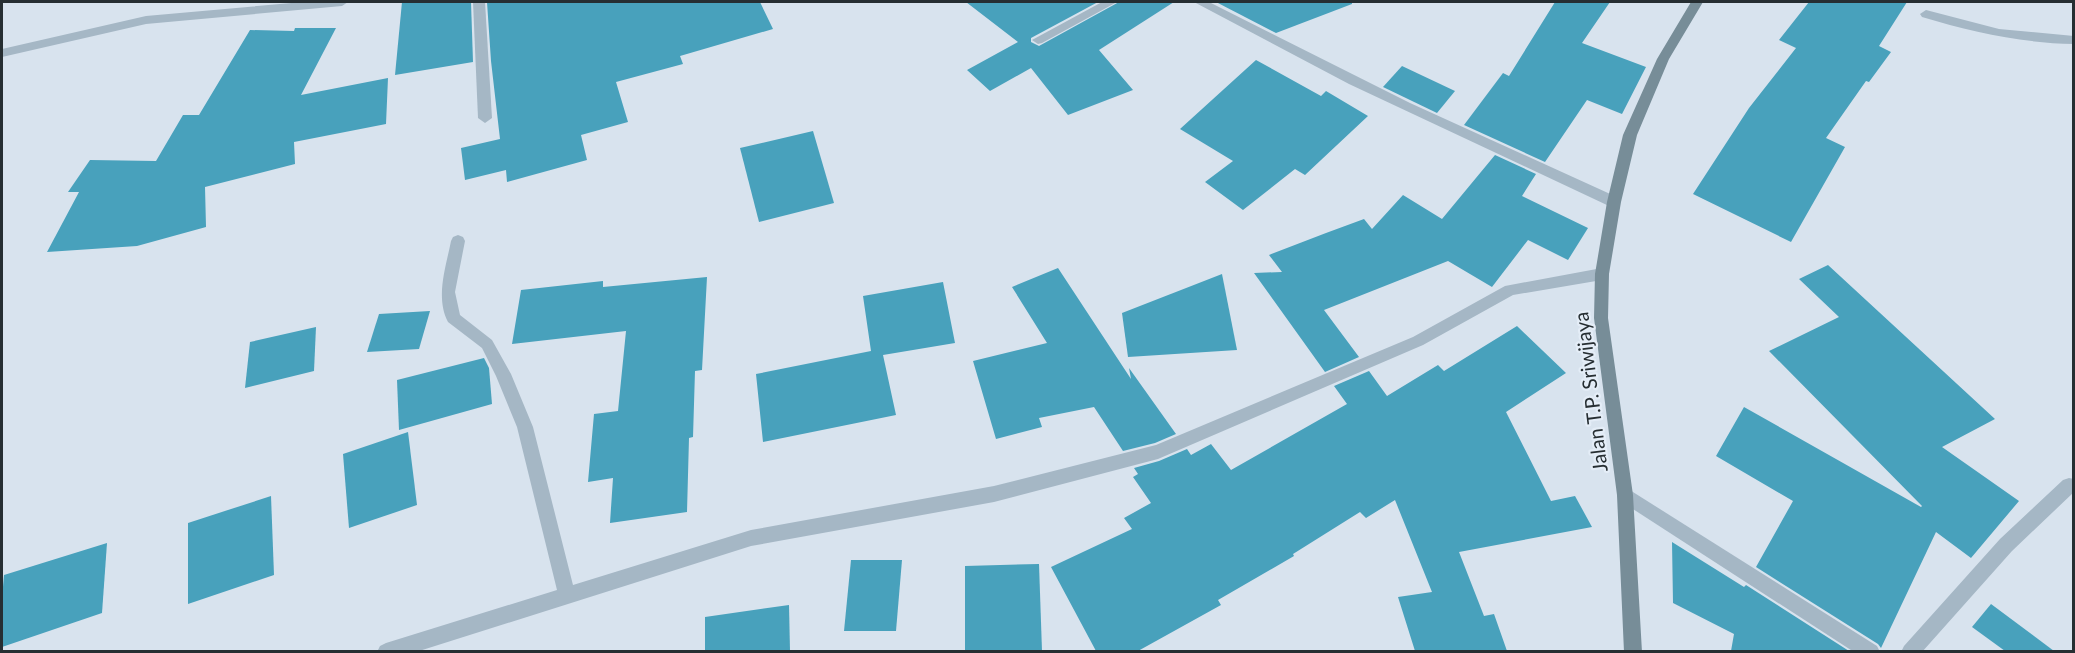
<svg xmlns="http://www.w3.org/2000/svg" width="2075" height="653" viewBox="0 0 2075 653" font-family="Lato,sans-serif">
  <style>
    .building { fill: #48a1bc }
    .lines { fill: none; stroke-linecap: round; stroke-linejoin: round }
    .street { fill: #a5b7c5; fill-rule: evenodd }
    .secondary { fill: #778d98; fill-rule: evenodd }
    .labels { text-anchor: middle; stroke-width: 4.5; stroke-linejoin: round; paint-order: stroke }
    .street-label { font-size: 20px; fill: #262e32; stroke: #e4edf7 }
  </style>
  <rect width="100%" height="100%" fill="#d8e3ee"/>
  <g class="building">
    <polygon points="402,2 471,2 473,62 395,75"/>
    <polygon points="487,2 760,2 773,29 680,56 683,64 616,82 628,122 581,135 587,160 507,182 506,170 465,180 461,148 500,139 491,61"/>
    <polygon points="966,2 1098,2 1031,38 1031,42 1039,46 1119,2 1174,2 1099,50 1133,90 1068,115 1031,68 990,91 967,70 1018,42"/>
    <polygon points="1216,2 1352,2 1352,4 1276,33"/>
    <polygon points="1555,2 1610,2 1582,43 1646,67 1622,114 1587,100 1545,162 1464,125 1503,73 1509,76"/>
    <polygon points="1809,2 1907,2 1879,46 1891,52 1869,82 1866,81 1826,138 1845,147 1791,242 1693,194 1749,108 1796,48 1779,40"/>
    <polygon points="295,28 336,28 301,95 388,78 386,124 294,142 295,164 205,187 206,227 137,246 47,252 79,192 68,192 90,160 156,161 183,115 199,115 250,30 294,31"/>
    <polygon points="1256,60 1321,96 1326,91 1368,116 1305,175 1295,169 1243,210 1205,182 1233,161 1180,129"/>
    <polygon points="1402,66 1455,91 1437,113 1383,87"/>
    <polygon points="813,131 834,203 759,222 740,148"/>
    <polygon points="1495,155 1536,174 1522,196 1588,228 1568,260 1528,240 1492,287 1448,261 1324,310 1359,357 1325,372 1254,273 1282,272 1269,255 1326,233 1364,219 1372,229 1403,195 1442,219"/>
    <polygon points="1828,265 1995,419 1942,447 2019,501 1971,558 1936,532 1881,648 1878,644 1756,567 1793,501 1716,456 1744,407 1921,507 1922,506 1769,351 1839,317 1799,279"/>
    <polygon points="1058,268 1131,379 1129,368 1176,434 1155,443 1123,451 1094,407 1039,418 1042,427 996,439 973,361 1047,343 1012,287"/>
    <polygon points="1222,274 1237,350 1128,357 1122,313"/>
    <polygon points="707,277 702,370 695,371 693,437 689,438 687,512 610,523 613,478 588,482 594,414 618,411 626,331 512,344 521,290 603,281 603,287"/>
    <polygon points="943,282 955,343 883,355 896,415 763,442 756,374 871,351 863,296"/>
    <polygon points="430,311 419,349 367,352 379,314"/>
    <polygon points="1517,326 1566,373 1506,412 1551,501 1575,496 1592,527 1459,552 1484,616 1494,614 1507,651 1415,651 1398,597 1432,592 1395,500 1366,518 1360,512 1293,554 1294,556 1218,600 1221,605 1138,651 1096,651 1051,567 1132,529 1124,518 1151,503 1133,477 1138,474 1134,468 1159,461 1187,449 1191,455 1211,444 1231,470 1347,404 1334,386 1369,371 1387,396 1438,365 1444,371"/>
    <polygon points="316,327 314,371 245,388 250,342"/>
    <polygon points="484,358 489,368 492,404 399,430 397,380"/>
    <polygon points="408,432 417,505 349,528 343,454"/>
    <polygon points="271,496 274,575 188,604 188,523"/>
    <polygon points="1672,542 1744,587 1746,585 1849,651 1731,651 1734,634 1673,603"/>
    <polygon points="107,543 102,613 2,647 2,598 4,575"/>
    <polygon points="851,560 902,560 896,631 844,631"/>
    <polygon points="1039,564 1042,651 965,651 965,566"/>
    <polygon points="1991,604 2054,651 2005,651 1972,627"/>
    <polygon points="789,605 790,651 705,651 705,617"/>
  </g>
  <g class="lines">
    <g class="street">
      <polygon points="303,2 348,2 342,6 146,24 2,57 2,49 146,16"/>
      <polygon points="473,2 485,2 492,118 485,123 478,118"/>
      <polygon points="1102,2 1117,2 1042,43 1038,44 1032,40"/>
      <polygon points="1194,2 1209,2 1410,103 1619,198 1621,202 1614,207 1609,206 1349,84"/>
      <path d="M1926,10L1999,29L2074,36V44C2021,43 1972,32 1922,17L1920,14Z"/>
      <path d="M458,235L463,237L465,241L455,292L460,315L492,340L511,374L533,427L573,585L751,530L994,486L1156,445L1413,337L1505,286L1602,268L1607,270L1609,274L1607,278L1602,280L1513,295L1423,345L1158,459L994,502L751,546L416,652H377L380,646L386,643L557,590L517,427L496,376L482,348L448,322C435,297 446,267 451,241L453,237Z"/>
      <polygon points="2069,478 2074,479 2074,492 2012,551 1922,652 1901,652 1904,646 2000,539 2063,480"/>
      <polygon points="1625,487 1877,646 1880,652 1854,652 1619,500 1617,495 1619,490"/>
    </g>
    <polygon class="secondary" points="1691,2 1703,2 1669,59 1637,135 1621,202 1609,274 1608,318 1633,495 1642,652 1624,652 1617,495 1594,318 1595,274 1607,202 1623,135 1657,59"/>
  </g>
  <g class="labels">
    <g class="street-label">
      <text transform="translate(1591 392) rotate(-97)" y="7">Jalan T.P. Sriwijaya</text>
    </g>
  </g>
  <rect width="2075" height="653" fill="none" stroke="#262e32" stroke-width="6"/>
</svg>
